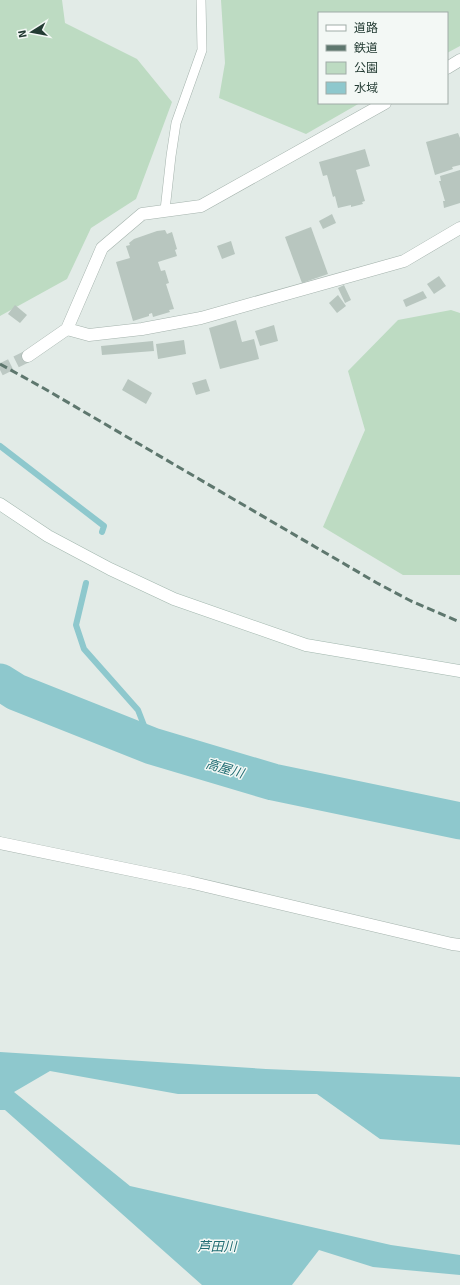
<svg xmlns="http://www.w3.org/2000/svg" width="460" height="1285" viewBox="0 0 460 1285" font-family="Signika,'Noto Sans JP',sans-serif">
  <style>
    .green { fill: #bddbc2 }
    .water { fill: #8ec8cd }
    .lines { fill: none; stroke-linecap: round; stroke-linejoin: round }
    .stream { stroke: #8ec8cd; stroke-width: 6 }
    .river { stroke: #8ec8cd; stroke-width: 37 }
    .building { fill: #b8c6bf }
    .street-tunnel { stroke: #bcc8c3; stroke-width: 12; stroke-dasharray: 12 6; stroke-linecap: butt }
    .lane-casing { stroke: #a5b3ad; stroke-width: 10 }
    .street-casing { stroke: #a5b3ad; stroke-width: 13 }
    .secondary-casing { stroke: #a1b6ad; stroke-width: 13 }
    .lane { stroke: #fff; stroke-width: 9 }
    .street { stroke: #fff; stroke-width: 12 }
    .secondary { stroke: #fff; stroke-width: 12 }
    .rail { stroke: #5e776e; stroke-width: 3; stroke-dasharray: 8 4; stroke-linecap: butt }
    .labels { text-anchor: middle; stroke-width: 3; stroke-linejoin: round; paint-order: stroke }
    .water-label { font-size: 13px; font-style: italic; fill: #216d73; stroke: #f3f8f5 }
  </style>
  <rect width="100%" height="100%" fill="#e2ebe7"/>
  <g class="green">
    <polygon points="0,0 62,0 65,23 137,59 172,102 136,199 91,228 67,279 0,316"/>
    <polygon points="221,0 460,0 460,46 447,53 447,13 319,13 319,103 360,103 306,134 219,98 225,63"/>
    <polygon points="451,310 460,313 460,575 403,575 323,527 365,430 348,371 398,320"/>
  </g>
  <polygon class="water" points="0,1052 266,1069 460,1077 460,1145 380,1139 317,1094 178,1094 50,1071 14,1092 130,1186 391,1245 460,1255 460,1275 373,1267 319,1250 292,1285 202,1285 5,1110 0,1110"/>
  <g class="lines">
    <g class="stream">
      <polyline points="0,446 104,526 102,532"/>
      <polyline points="86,583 76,625 84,649 138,710 152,746"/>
    </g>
    <polyline class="river" points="0,682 16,692 152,746 273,782 460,821"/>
  </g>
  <g class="building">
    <polygon points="458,133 460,138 460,165 452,167 453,169 435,175 426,142"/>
    <polygon points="365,149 370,166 356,170 365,201 362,202 363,204 351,207 351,205 338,208 335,196 333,197 327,175 323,176 319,162"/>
    <polygon points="460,170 460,203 444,208 443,201 445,201 439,181 441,181 440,176"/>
    <polygon points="332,214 336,223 323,229 319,221"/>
    <polygon points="311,227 328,274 302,283 285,237"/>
    <polygon points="165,230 167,234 172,232 177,249 175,250 177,256 158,262 161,271 165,270 169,283 166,284 174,309 169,310 170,312 153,317 152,313 149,314 149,316 133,321 116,262 130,258 126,246 130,245 129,243 134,239 157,231"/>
    <polygon points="231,241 235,254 222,259 217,246"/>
    <polygon points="439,276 446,286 434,294 427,284"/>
    <polygon points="344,285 351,300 345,303 338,288"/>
    <polygon points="423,291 427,298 406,307 403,300"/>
    <polygon points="338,295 346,306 337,313 329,303"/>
    <polygon points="15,305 27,315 20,323 8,314"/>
    <polygon points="236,320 242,342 254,339 259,359 220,369 209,328"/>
    <polygon points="274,325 278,341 260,346 255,331"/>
    <polygon points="184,340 186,354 158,359 156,344"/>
    <polygon points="153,341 154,351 102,355 101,346"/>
    <polygon points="128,379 152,393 146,404 122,390"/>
    <polygon points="206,379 210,391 196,395 192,383"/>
  </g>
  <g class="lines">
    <polyline class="street-tunnel" points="0,370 28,356"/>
    <defs>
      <polyline id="lane" points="165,210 171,156 176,123 202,50 201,0"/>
      <g id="street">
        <polyline points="447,68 460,60"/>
        <polyline points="67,329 89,335 142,329 201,318 404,261 460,228"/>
        <polyline points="28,356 67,329 102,248 142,214 201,206 385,103"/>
        <polyline points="0,843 189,882 452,944 460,945"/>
      </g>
      <polyline id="secondary" points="0,504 48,536 110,569 174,599 306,645 460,671"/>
    </defs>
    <use href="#lane" class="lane-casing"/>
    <use href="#street" class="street-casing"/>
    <use href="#secondary" class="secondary-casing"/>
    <use href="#lane" class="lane"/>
    <use href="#street" class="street"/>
    <use href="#secondary" class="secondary"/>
    <polyline class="rail" points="0,364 45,389 377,583 411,601 460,622"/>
  </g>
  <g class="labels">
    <g class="water-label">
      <text transform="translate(225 768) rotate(16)" y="5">高屋川</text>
      <text x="217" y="1251">芦田川</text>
    </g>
  </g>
  <rect x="318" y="12" width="130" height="92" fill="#f3f8f5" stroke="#a0aca7"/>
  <rect x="326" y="25" width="20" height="6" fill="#ffffff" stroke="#a0aca7"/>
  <text x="354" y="32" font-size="12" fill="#233b33">道路</text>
  <rect x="326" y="45" width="20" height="6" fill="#5e776e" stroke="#a0aca7"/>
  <text x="354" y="52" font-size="12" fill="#233b33">鉄道</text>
  <rect x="326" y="62" width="20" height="12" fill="#bddbc2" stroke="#a0aca7"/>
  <text x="354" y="72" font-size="12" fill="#233b33">公園</text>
  <rect x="326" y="82" width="20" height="12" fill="#8ec8cd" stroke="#a0aca7"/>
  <text x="354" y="92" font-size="12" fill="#233b33">水域</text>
  <g transform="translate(32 32) rotate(259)" stroke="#f3f8f5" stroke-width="3" paint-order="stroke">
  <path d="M0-3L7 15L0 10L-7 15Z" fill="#233b33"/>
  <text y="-6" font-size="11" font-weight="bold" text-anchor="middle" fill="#233b33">N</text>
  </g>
</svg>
